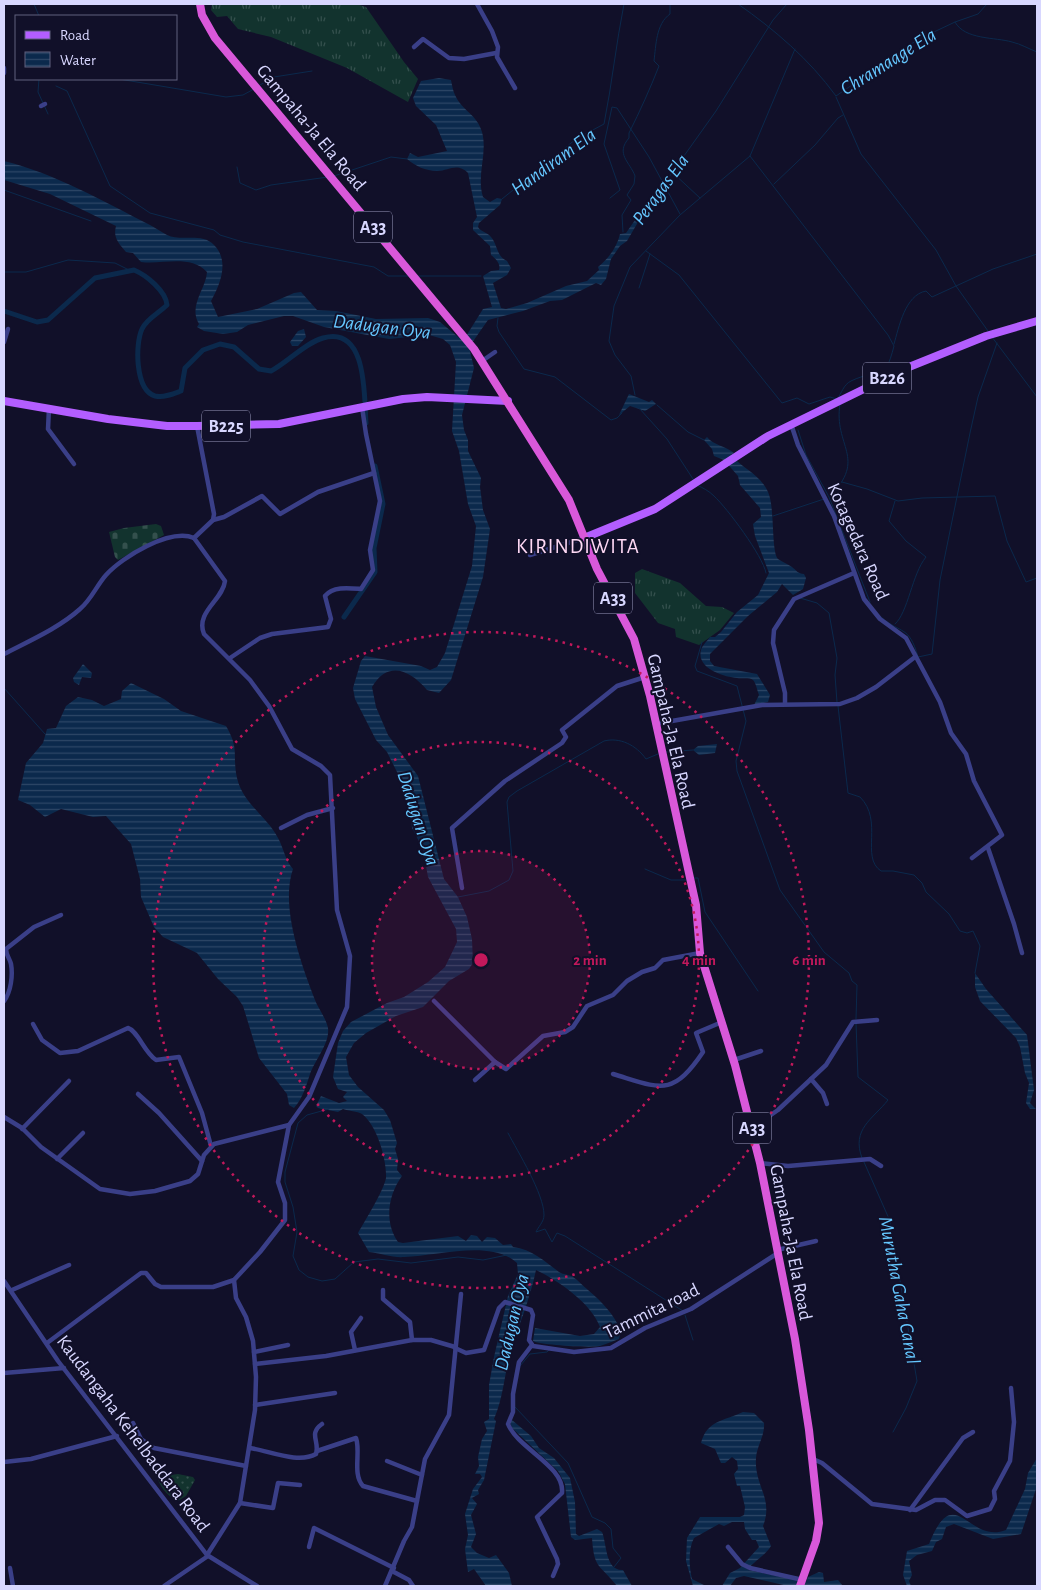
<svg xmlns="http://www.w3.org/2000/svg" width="1041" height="1590" viewBox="0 0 1041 1590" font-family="'Alegreya Sans',sans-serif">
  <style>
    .grass { fill: url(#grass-tufts) }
    .cemetery { fill: url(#cemetery-stones) }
    .park { fill: url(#park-dots) }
    .water { fill: url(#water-rules) }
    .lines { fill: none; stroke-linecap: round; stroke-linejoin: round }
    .stream { stroke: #0b294c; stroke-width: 1 }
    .canal { stroke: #0b294c; stroke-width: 5 }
    .minor { stroke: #3a3f88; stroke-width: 4.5 }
    .primary { stroke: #b35eff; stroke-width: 8 }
    .trunk { stroke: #d958da; stroke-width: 8 }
    .ring { fill: none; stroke: #c2185b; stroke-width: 2.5; stroke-dasharray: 2.5 5 }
    .labels { text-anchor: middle; stroke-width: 4; stroke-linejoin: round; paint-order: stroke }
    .shield { fill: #111029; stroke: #9c9bbf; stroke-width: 1 }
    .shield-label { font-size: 18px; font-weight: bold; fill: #d8d7ff }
    .street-label { font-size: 19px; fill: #d8d7ff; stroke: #111029 }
    .water-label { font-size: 20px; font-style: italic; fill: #65c7ff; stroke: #111029 }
    .quarter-label { font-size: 21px; letter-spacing: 1px; fill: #ffd9f5; stroke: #111029 }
    .centre { fill: #c2185b; stroke: #111029; stroke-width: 2.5 }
    .ring-label { font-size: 15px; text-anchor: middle; font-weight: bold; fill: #c2185b; stroke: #111029; stroke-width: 4; stroke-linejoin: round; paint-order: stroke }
  </style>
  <defs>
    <pattern id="grass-tufts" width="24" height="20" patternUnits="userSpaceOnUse" patternTransform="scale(1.25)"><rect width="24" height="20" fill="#12332e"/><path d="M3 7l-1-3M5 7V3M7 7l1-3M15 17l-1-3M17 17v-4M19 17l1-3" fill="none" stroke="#34504d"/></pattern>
    <pattern id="cemetery-stones" width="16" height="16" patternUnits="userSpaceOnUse" patternTransform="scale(1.25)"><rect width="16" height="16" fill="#12332e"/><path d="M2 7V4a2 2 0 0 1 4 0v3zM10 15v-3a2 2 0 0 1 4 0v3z" fill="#34504d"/></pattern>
    <pattern id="park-dots" width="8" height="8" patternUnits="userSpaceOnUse" patternTransform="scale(1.25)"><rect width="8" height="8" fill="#12332e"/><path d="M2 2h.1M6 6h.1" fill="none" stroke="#34504d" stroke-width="1.8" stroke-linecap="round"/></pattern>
    <pattern id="water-rules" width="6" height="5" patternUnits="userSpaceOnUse" patternTransform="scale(1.25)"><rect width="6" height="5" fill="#0b294c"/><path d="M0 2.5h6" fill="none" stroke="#2e4767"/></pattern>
  </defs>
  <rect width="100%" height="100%" fill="#111029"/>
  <g class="grass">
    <polygon points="212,4 356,4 366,7 404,62 418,79 408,102 347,68 271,37 238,29 227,16 217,17 211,10"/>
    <polygon points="642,569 680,583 706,606 722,607 734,613 720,630 699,645 676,637 675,629 658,623 635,593 635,573"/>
  </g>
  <polygon class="cemetery" points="156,524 161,526 164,535 118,560 115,557 109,532 124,528"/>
  <path class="park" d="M178,1474L193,1477L195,1480L186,1496L178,1501C171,1499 160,1488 158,1479L164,1476Z"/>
  <g class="water">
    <path d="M439,78L451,80C452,85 453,91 455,95C462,111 477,114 482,132C488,154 476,175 483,197L490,202L497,198L502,199L500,205L479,223L478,227C481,232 487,232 491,237C498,245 496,256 507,261L511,268L507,275L493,283L501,308L506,309L527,303L566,286L587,281L599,270L598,267C609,258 617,247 620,234L626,233L644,207L664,184L641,217L627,241L620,246L611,259L606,279L601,285L596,283L562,300L550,301L523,311L488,320L469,347L474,368L462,415L464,430L468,440V451L481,478L480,487L483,510L490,529L483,577L451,680L439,693L427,690C410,670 388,660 372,687L376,707L388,735L418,776L444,879L458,897L467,917L472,939L473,963L469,969L449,981L423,1007L396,1016L366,1033L354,1043L346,1057L349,1075L358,1087L384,1110L390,1120L397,1143L395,1149L398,1159L397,1170L402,1176C388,1195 384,1222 398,1242L403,1243L458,1236L466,1241L471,1235L477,1236L482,1242L487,1237L495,1238L503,1245L511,1244L513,1247C532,1249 544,1261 559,1272C564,1275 568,1274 573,1277C578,1280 583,1286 588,1290C603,1303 613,1313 621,1331L619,1339C613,1341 607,1344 600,1346C591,1348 540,1345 533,1341L535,1328L580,1336L594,1334L600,1327C591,1303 559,1281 536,1270C530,1300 518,1326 510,1355C504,1376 503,1399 494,1419L496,1421L484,1480L478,1490L479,1494L472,1498L477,1504L471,1515L476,1534L471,1547L477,1553L489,1558L496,1555L509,1573L512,1586H486L474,1569L468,1572L465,1549L468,1535L465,1514L473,1489L482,1477L480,1474H475L479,1466L478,1457L482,1439L487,1431L484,1422L489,1419V1385L494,1357L508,1296L518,1274L517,1263C491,1239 438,1256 404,1257C393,1258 380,1253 369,1252L358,1233C365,1221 384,1190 386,1178C387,1160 377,1125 362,1114C357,1111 349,1111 343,1109L338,1112L318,1108L316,1106L321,1096L339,1103L347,1101L343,1097L347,1092L338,1089L333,1077L338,1043L343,1031L351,1022L387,1003L404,997L428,982L445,967L457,942L456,929L428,877L423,849L412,828L407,792L387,752L376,740L355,699L353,688L361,661L365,656L421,666L430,670L437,667L445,653L472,566L476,526L468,504L459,451L452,431L456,362L450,345L443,339L429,335L389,339L324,327L293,316H284L248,325L237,332L223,334L204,331L197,327L199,324C188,306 206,289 207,272C190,254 162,265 141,262L133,253L126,252C118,243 113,237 116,226L50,194L4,180V161C56,174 103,201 150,225C156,228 161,232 167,235C181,242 202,232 214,245C230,261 220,285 211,301L218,317L257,309L294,293L301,292L317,310L336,311L376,319L428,318L440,322L463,341L483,309L492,307L483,276L491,271L499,270C501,264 496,259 491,255L490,246L473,230V223L477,217L468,173C457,162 449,171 437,171C426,171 415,166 407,159L410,153L418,157L447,151L436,125L416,106L413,98L421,81Z"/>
    <polygon points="304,329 306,337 298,346 292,346 290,342 298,331"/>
    <polygon points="629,394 649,402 652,400 656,404 645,411 630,406 619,415"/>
    <path d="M707,437C713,445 726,446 734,453L731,455C743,469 760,474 768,492C775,506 771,552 778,559C782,562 788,564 792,567C796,570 798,574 804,574L806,578L803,589L793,595L782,584L777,592L748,616L710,654V661L714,666L757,674L770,695L768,702L754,705L759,695C757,690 756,683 753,680C749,677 742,679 737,678C725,677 696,669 701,650C702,646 707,641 710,637H715L721,632L737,612L758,595L769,573L755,536L753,524L761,517L760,508L740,485L738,476L724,460L714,456L712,449L704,440Z"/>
    <polygon points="83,664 92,673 91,678 82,677 79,685 74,682 73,678"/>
    <path d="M131,683L164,699L181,711L226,726C240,750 232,755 237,778C243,804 267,816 278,838C284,849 285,860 293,869C280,906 301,964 315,1000C318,1008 326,1018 328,1028C330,1043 315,1060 310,1074C306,1086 303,1098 294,1108L289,1105L287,1094L259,1058L243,1006L237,997L218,979L197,953L163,937L154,927L141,897L140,879L131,844L106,816L93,817L61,809L45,817L30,805L18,800L26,763L43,743L47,729L56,728L66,706L78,697L92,700L104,706L121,699L122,691Z"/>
    <polygon points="717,744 715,753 699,755 693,750 698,746"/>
    <polygon points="975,973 986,989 1027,1035 1034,1090 1030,1103 1036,1109 1030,1109 1026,1103 1029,1083 1025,1073 1020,1047 1016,1038 980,1001 975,987"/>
    <path d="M743,1412L754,1413L764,1423C765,1436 757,1445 756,1458C754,1486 774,1498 763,1526L771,1546C765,1556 750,1564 748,1570L806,1582L808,1577L819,1572L823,1573L824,1582L838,1580L843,1586H788L744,1576L736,1578L730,1586H722L730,1573L740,1568L759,1547L756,1540H752L745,1529L744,1522H732L724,1526L719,1524L694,1538C688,1549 689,1567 692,1579L706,1586H693L686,1561L687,1538L700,1517H740L744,1515L745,1507L740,1486H737L734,1474L738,1469L737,1461L732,1457L725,1463H721L715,1449L701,1443C707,1420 724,1421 743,1412Z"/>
    <path d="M512,1420L531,1436L539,1448L554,1458L570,1478L575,1502L576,1534L579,1536L597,1529L602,1532C607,1544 605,1571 623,1570L632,1586H617C600,1564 594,1570 592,1538L575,1540L571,1537L565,1484L558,1471L512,1428L510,1422Z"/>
    <path d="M1037,1458V1486L1021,1534L993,1539L954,1524L946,1527L942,1539L936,1542L932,1551L917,1555L909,1561L912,1575L909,1581L911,1586H907L903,1575L907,1551L929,1544C955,1479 968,1545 1006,1530L1025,1489L1028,1473Z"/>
  </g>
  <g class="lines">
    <g class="stream">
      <polyline points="34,4 39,16"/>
      <path d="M738,4C775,30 809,59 836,96L917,40L955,22C965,40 995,37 1012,42C1021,44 1029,49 1037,52"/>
      <polyline points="955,22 978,14 987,4"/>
      <polyline points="39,79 38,92 48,114"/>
      <polyline points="119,79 226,97 243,95 254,89"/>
      <polyline points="260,85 274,77 312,71"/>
      <polyline points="56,86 67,91 110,186 150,213 214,230 220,235 243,242 374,267 388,276 408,276"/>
      <polyline points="836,97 861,154 936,250 956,286 988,331"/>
      <polyline points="237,167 240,183 256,190 271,185 328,177"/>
      <polyline points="672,172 700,198"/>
      <polyline points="334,176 391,157 407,159"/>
      <polyline points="664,184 716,111 773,20 787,4"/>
      <polyline points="774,184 815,145 838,118 843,115"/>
      <polyline points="4,190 91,221"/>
      <polyline points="610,198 620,190 604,144 612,107 617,108 649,157 680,214"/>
      <path d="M502,199L576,139L604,124C612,84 616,44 624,4"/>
      <path d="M623,232L622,215L631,200L627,195L634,184L635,176C630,162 615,154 629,138V133C640,111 650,89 659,66L654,61C656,45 656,24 670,14V4"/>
      <path d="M646,251L679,275L782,403L797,398L809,404L830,397L837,399C842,393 843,385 851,381C880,367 884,385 894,346L888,335L750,156"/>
      <polyline points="4,272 26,272 68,260 115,263 129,270"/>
      <polyline points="417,276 481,276"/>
      <polyline points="639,288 650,254"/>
      <polyline points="498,318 497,326 499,332 524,369 555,377 611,420 617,418 622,413"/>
      <polyline points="992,337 1037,397"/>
      <path d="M894,344C899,327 905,295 926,291L932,297L993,269L1037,254"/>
      <polyline points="635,395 631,376 615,355 609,341 614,306 630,267 680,215 750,156 795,49"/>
      <polyline points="657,405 688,432 704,440"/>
      <polyline points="639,408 667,439 693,479"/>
      <polyline points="798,430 806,455 829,497 870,602"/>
      <polyline points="842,482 867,489 898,501 922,498 995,496 1007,541 1026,582 1037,578"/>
      <path d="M697,485C703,488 709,491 714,496C727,508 763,556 766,573"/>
      <path d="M830,496C868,458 833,446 840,404"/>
      <path d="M895,501L889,521L906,541L926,557C912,574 908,613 895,624"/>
      <polyline points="773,516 824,499"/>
      <polyline points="800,598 817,603 829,613 837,658 835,675 837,702"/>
      <path d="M881,617C902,635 909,625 918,657L932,654L940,580L970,433L978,397L997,343"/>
      <polyline points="702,642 695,666 697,671 737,686 746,721 736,761 737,771 780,890 824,952 849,973 852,981 857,985 856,1019"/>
      <polyline points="4,688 45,734"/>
      <path d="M838,706L848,793L860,797C884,821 860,857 881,871H893L914,875L922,883L926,892L949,914L960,931L967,933L973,931L980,946L975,973"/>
      <polyline points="666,752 693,750"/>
      <polyline points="645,869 671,880 687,880"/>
      <polyline points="693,878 698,878 705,912 758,991"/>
      <path d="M458,897L489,891L509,880L513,871L507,802L509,797L517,791L604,741C620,737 636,745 646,759L658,754"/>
      <path d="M856,1023L858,1077L888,1100C873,1119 851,1129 862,1158"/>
      <polyline points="329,1109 307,1115 298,1123 285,1172 285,1182 293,1207 297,1232 293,1256 299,1270 308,1277 322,1281 335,1279 354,1262 378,1259 411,1263 458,1257 483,1260 507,1255"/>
      <path d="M508,1133C518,1152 544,1194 544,1215C544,1222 538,1227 536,1232L545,1229L552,1242L557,1233L565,1236L683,1311"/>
      <polyline points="864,1162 890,1221 917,1381 906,1408 893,1432"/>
      <polyline points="685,1315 693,1340"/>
      <polyline points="520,1366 530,1354 547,1352 549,1350"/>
      <polyline points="515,1407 568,1463 592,1517 605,1523 611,1529 613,1548 621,1558 614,1567"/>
    </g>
    <g class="canal">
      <path d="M4,311L37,322L48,320L95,278L134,270C146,275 166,291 167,305C159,313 146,319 142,329C135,344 135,390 155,396C164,398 173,394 181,391L185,368L203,350L220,344L234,347L259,369L271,371C288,362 305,343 323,338C368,325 364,398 366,423"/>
      <polyline points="344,617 375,572 374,548 383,504 375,466"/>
    </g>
    <g class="minor">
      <polyline points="477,4 492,31 498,47 497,57 515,88"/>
      <polyline points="414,47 423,39 449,58 464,59 496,53"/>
      <polyline points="4,68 4,73"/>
      <polyline points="41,106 45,104"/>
      <polyline points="4,342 8,329"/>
      <polyline points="482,361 495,352"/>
      <polyline points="49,408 48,429 74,464"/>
      <polyline points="791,424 798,445 834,516 864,599 880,619 906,638 940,702 951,733 966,754 974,781 1002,835 972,858"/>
      <polyline points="213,520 224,517 262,496 280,514 318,492 374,473"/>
      <path d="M194,538L225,581C223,600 195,612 204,634L250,680L269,706L292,749L321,766L330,775L337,910L350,956L347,1007L309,1097L289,1125L278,1182L285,1203V1220L260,1252L234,1280L236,1298L246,1317L253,1341L256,1377L255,1410L240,1503L207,1555"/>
      <polyline points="194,538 213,520 214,514 197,426"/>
      <polyline points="530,555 584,538"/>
      <path d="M4,654C29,641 59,628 80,609C91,600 97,585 106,575C122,557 170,528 194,538"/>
      <path d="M230,658L260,638L272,634L328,627L331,619L325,596C333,586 349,588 361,589L373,570L370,550L380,501L366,434L362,407"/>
      <polyline points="785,704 785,693 773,643 774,630 794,599 854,573"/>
      <polyline points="655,724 762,705 840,704 857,698 876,687 915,657"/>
      <polyline points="281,828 307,815 333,808"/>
      <polyline points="988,848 1014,924 1022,953"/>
      <polyline points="462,888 452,828 505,781 562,743 566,737 562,730 617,686 645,677"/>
      <path d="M4,1001C11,992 13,975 11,964C10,959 6,955 6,949L34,927L61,915"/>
      <polyline points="434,1001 495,1062 506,1069 543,1036 565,1032 573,1027 587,1006 613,995 627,981 642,972 655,968 663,960 700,953"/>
      <path d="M33,1024L42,1040L60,1053L78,1051L128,1028C138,1031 144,1052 156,1060L179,1057L202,1113L211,1146"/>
      <polyline points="734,1060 761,1051"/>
      <path d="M613,1074C660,1088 672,1098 703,1052L696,1033L722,1022"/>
      <polyline points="811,1079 823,1093 827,1104"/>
      <polyline points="475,1080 495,1062"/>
      <polyline points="138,1094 159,1113 202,1161"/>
      <polyline points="4,1117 22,1128 41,1147 100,1189 130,1194 155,1191 190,1181 198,1174 204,1155 214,1144 289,1125"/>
      <polyline points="752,1128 778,1110 826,1065 853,1022 877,1020"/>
      <polyline points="22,1129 69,1081"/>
      <polyline points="57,1159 83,1133"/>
      <polyline points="760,1163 788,1166 870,1159 881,1166"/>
      <polyline points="777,1250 816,1241"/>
      <polyline points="4,1281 58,1361 207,1555 257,1586"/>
      <polyline points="12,1290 69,1265"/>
      <polyline points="383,1290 383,1299 410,1322 412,1340"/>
      <polyline points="47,1343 141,1273 146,1273 155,1284 161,1287 213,1287 234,1280"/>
      <path d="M532,1345L519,1362L513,1394V1412L508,1424C518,1449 565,1466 562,1493L537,1517L557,1559L558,1564L553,1576"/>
      <polyline points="455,1348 466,1353 484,1350 499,1308 505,1302 531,1310 533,1315 529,1340 533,1346 574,1352 611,1348 645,1328 691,1309 778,1253"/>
      <polyline points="355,1350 351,1332 361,1318"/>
      <polyline points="254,1352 288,1345"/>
      <polyline points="255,1364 326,1356 412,1340 431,1340 455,1347"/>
      <polyline points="4,1373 64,1368"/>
      <polyline points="255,1405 335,1393"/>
      <polyline points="133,1423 141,1439 154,1448 246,1466"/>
      <path d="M250,1448C270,1451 298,1464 316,1454C320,1441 308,1434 322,1424"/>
      <path d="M317,1451L356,1438C361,1452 352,1474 363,1486L417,1501"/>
      <polyline points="813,1459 822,1463 872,1504 916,1510 935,1500 945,1500 967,1516 990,1509 995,1499 994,1491 1010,1461 1014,1422 1011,1388"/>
      <polyline points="387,1461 422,1475"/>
      <polyline points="4,1462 31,1459 117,1436"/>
      <polyline points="240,1503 273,1508 278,1483 300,1485"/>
      <polyline points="910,1510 963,1438 973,1432"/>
      <polyline points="309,1547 314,1528 394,1568"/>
      <polyline points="728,1547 742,1564 750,1568 803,1580"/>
      <polyline points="10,1568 13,1586"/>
      <polyline points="392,1571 409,1580 413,1586"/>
      <polyline points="164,1586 208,1556"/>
      <polyline points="385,1586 404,1541 412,1527 425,1459 449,1415 461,1294"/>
    </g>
    <g class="primary">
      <polyline points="4,401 108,419 167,426 197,426 279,424 403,399 427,397 508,401"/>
      <polyline points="584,538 655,509 768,436 909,367 986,336 1037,321"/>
    </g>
    <polyline class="trunk" points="200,4 202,15 215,38 474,349 569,500 597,569 634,639 650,696 696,905 700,953 735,1065 760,1163 795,1339 809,1430 819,1523 816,1541 800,1586"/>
  </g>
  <circle cx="481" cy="960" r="109" fill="#c2185b" fill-opacity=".12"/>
  <g class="ring">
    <circle cx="481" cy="960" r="109"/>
    <circle cx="481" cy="960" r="218"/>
    <circle cx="481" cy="960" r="328"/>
  </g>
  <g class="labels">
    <g class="shield">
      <rect x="354" y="211.5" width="38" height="31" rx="4"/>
      <rect x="863" y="362.5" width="48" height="31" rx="4"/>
      <rect x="202" y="410.5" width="48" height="31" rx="4"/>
      <rect x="594" y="582.5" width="38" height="31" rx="4"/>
      <rect x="733" y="1112.5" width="38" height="31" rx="4"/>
    </g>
    <g class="shield-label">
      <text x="373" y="233">A33</text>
      <text x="887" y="384">B226</text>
      <text x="226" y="432">B225</text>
      <text x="613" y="604">A33</text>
      <text x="752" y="1134">A33</text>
    </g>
    <g class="street-label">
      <text transform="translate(312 127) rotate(50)" y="7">Gampaha-Ja Ela Road</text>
      <text transform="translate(859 541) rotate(66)" y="7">Kotagedara Road</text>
      <text transform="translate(672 731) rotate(77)" y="7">Gampaha-Ja Ela Road</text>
      <text transform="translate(792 1242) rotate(79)" y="7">Gampaha-Ja Ela Road</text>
      <text transform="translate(651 1310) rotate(-26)" y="7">Tammita road</text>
      <text transform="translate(134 1433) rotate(53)" y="7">Kaudangaha Kehelbaddara Road</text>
    </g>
    <g class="water-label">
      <text transform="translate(888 61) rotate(-32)" y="7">Chramaage Ela</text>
      <text transform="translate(553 161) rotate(-36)" y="7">Handiram Ela</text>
      <text transform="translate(660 189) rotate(-54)" y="7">Peragas Ela</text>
      <text transform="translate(382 326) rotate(7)" y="7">Dadugan Oya</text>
      <text transform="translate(419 818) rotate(72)" y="7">Dadugan Oya</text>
      <text transform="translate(900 1290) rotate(79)" y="7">Murutha Gaha Canal</text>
      <text transform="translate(511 1322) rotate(-77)" y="7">Dadugan Oya</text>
    </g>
    <g class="quarter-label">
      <text x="578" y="553">KIRINDIWITA</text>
    </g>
  </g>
  <circle cx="481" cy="960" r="8" class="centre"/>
  <g class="ring-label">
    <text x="590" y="965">2 min</text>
    <text x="699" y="965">4 min</text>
    <text x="809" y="965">6 min</text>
  </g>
  <rect width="1041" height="1590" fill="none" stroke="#d8d7ff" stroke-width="10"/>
  <rect x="15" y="15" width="162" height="65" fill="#111029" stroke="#61607f"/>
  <rect x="25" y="31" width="25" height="8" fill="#b35eff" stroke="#61607f"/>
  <text x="60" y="40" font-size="15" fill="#d8d7ff">Road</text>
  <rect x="25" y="52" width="25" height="15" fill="url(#water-rules)" stroke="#61607f"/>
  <text x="60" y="65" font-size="15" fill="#d8d7ff">Water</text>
</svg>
